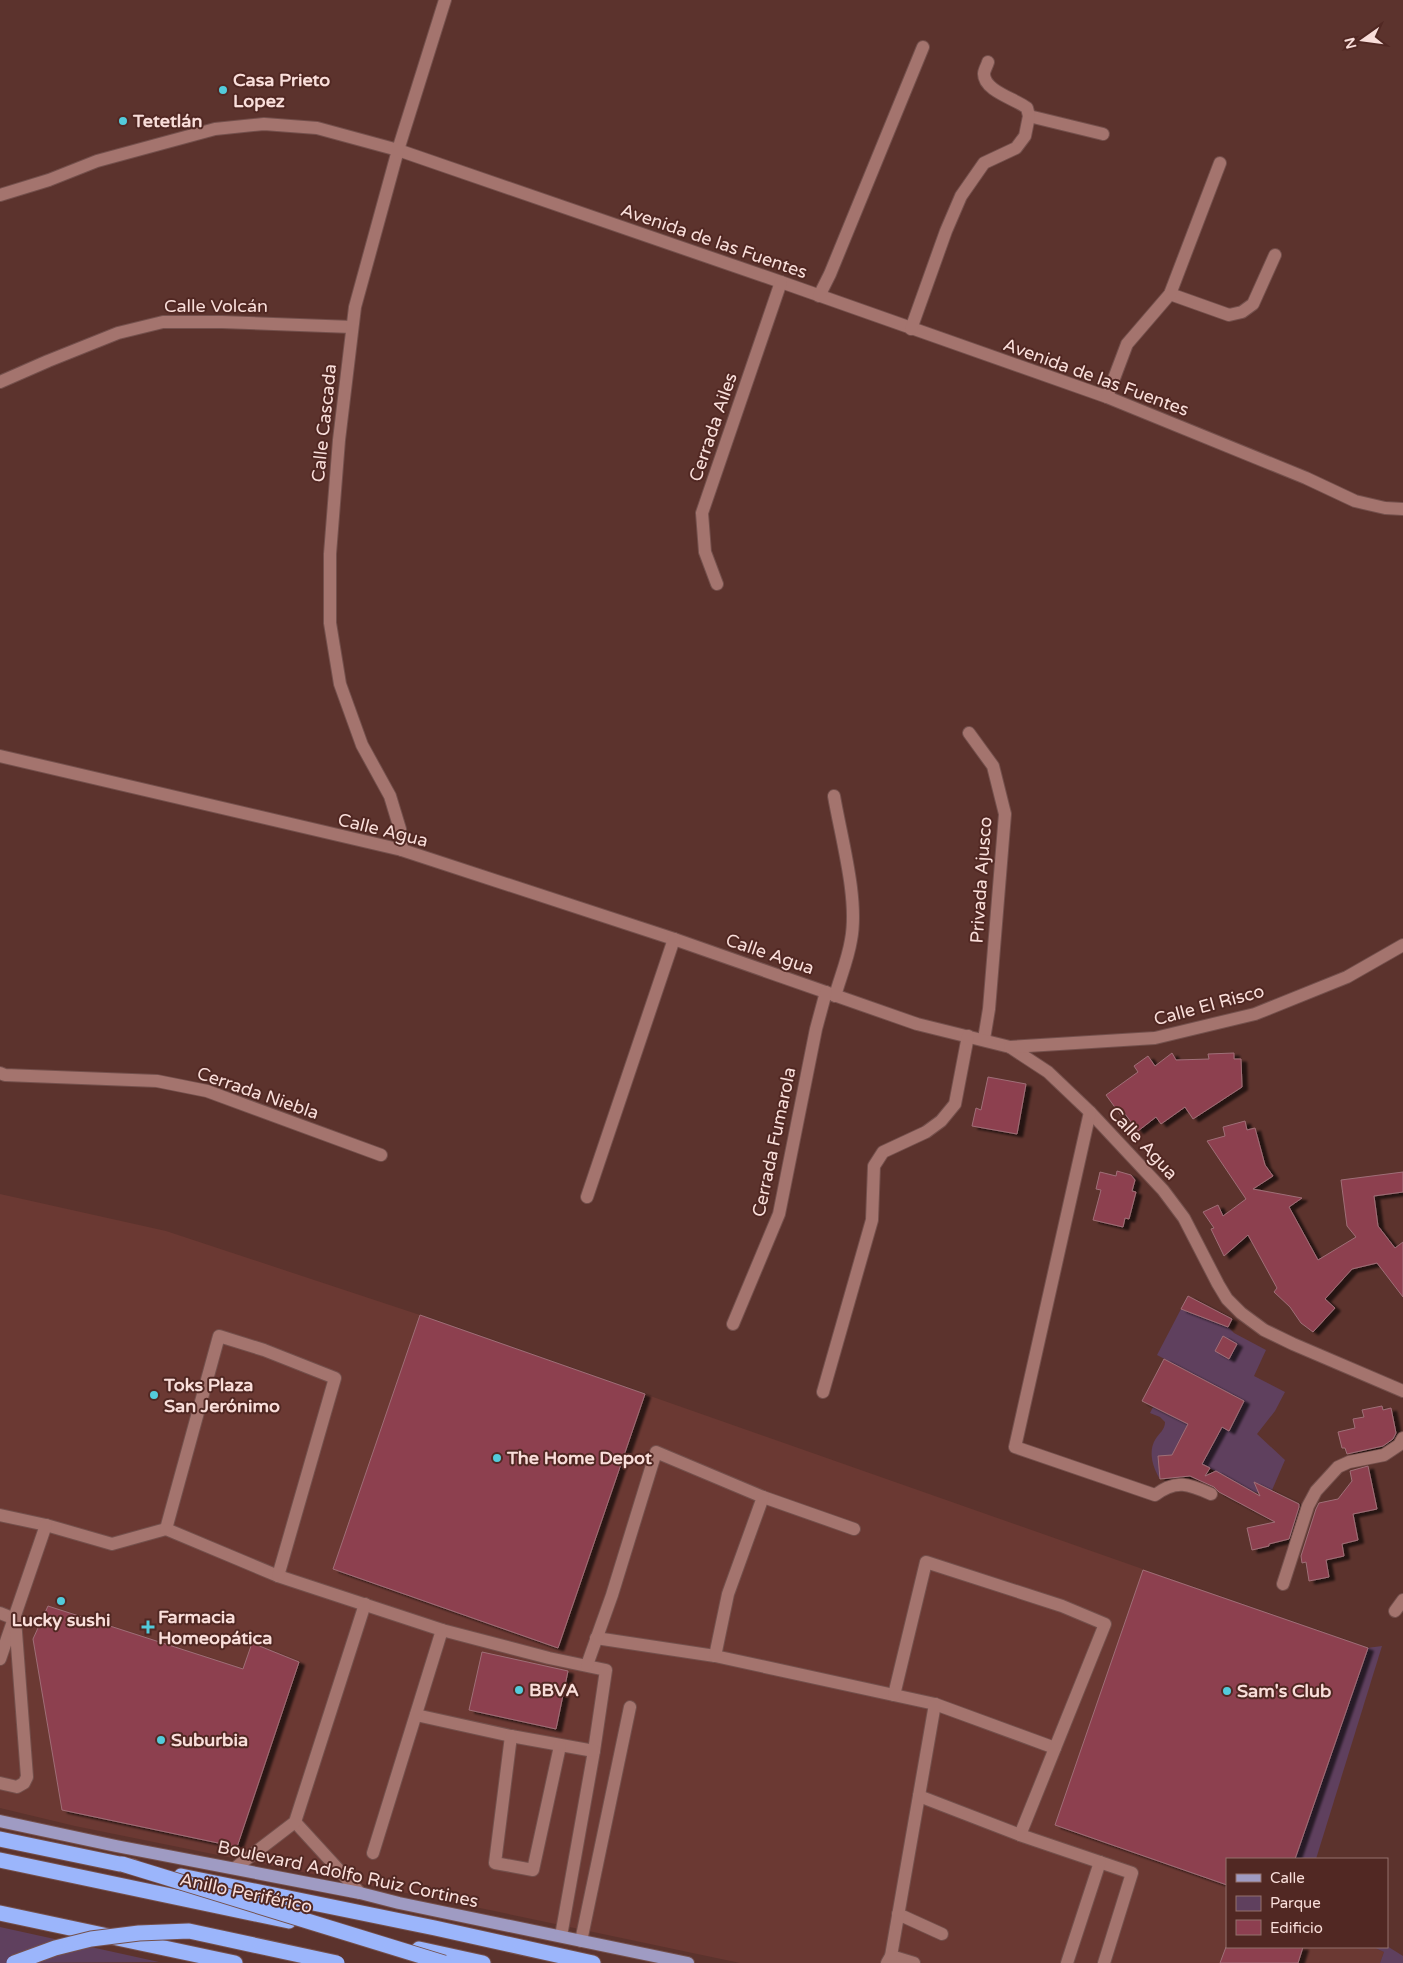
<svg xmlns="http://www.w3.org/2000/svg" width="1403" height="1963" viewBox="0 0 1403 1963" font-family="'Varela Round',sans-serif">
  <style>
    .built { fill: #6b3933 }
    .green { fill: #5f405e }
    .building { fill: #8d3f50; stroke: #9f6f77; filter: url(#shadow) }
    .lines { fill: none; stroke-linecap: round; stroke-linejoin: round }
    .minor-casing { stroke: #74504c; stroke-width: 14 }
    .major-casing { stroke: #74504c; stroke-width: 14 }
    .highway-casing { stroke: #74504c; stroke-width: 17 }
    .minor { stroke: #a4746e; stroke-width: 12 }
    .major { stroke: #9f9bc3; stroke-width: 12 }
    .highway { stroke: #9bb5fb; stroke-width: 15 }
    .highway-bridge-casing { stroke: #74504c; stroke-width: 17; stroke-linecap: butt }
    .highway-bridge { stroke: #9bb5fb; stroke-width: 15 }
    .poi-dot { fill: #53cbdb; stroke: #512823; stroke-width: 2 }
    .labels { text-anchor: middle; stroke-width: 4; stroke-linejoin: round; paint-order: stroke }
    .poi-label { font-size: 18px; font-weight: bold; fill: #f9deda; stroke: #512823; text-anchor: start }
    .street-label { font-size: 18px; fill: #f9deda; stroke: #512823 }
  </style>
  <defs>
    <filter id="shadow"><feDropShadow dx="5.5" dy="3" stdDeviation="1" flood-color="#0009"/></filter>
  </defs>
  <rect width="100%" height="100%" fill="#5c332d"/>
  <polygon class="built" points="0,1194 166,1231 420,1315 1367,1648 1295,1859 1227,1859 1227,1947 1373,1947 1384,1952 1380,1963 740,1963 480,1908 75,1826 0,1808"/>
  <g class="green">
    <polygon points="1209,1307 1234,1333 1266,1350 1254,1376 1285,1392 1275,1411 1257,1434 1285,1460 1269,1497 1249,1490 1202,1464 1222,1427 1229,1430 1244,1401 1157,1355 1181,1309 1204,1318"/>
    <path d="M1174,1401L1194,1412L1177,1446L1191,1454L1158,1456L1160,1479C1153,1468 1148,1452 1155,1440C1159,1433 1165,1430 1165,1422L1160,1417L1150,1413L1153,1407L1167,1414Z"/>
    <polygon points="1382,1646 1316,1859 1295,1859 1367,1648"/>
    <polygon points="0,1927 159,1962 0,1963"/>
    <polygon points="1387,1946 1403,1956 1403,1963 1380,1963 1384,1952 1373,1947"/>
  </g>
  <g class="building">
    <polygon points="1172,1053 1176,1060 1209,1059 1208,1054 1234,1053 1234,1059 1241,1059 1242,1087 1193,1119 1185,1107 1161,1124 1156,1117 1138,1131 1125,1114 1122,1117 1106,1095 1138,1072 1134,1066 1148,1056 1155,1066"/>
    <polygon points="988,1077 1026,1084 1017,1134 972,1126 976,1108 981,1110"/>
    <polygon points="1245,1121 1247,1130 1255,1128 1265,1165 1273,1176 1253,1189 1302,1198 1289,1207 1318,1260 1356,1237 1347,1226 1341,1180 1403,1172 1403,1192 1374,1196 1378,1226 1395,1248 1403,1242 1403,1297 1377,1263 1352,1269 1325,1299 1335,1308 1313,1332 1301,1323 1290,1307 1274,1292 1277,1288 1248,1235 1224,1256 1211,1229 1214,1228 1203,1212 1218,1205 1223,1216 1246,1199 1207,1141 1225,1136 1223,1127"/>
    <polygon points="1117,1171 1131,1175 1135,1180 1132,1191 1136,1192 1129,1219 1125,1218 1123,1227 1093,1220 1101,1190 1096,1189 1100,1172 1116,1176"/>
    <polygon points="1188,1296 1232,1319 1228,1327 1181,1309"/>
    <polygon points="420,1315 645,1394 558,1648 333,1569"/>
    <polygon points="1223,1336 1237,1344 1229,1359 1215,1351"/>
    <polygon points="1164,1359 1244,1401 1229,1431 1222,1427 1202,1464 1210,1468 1205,1476 1216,1471 1260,1496 1254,1482 1299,1504 1299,1507 1289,1539 1269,1544 1269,1546 1252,1550 1247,1528 1275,1522 1219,1492 1214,1487 1190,1476 1160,1479 1158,1456 1172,1455 1188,1424 1142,1401"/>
    <polygon points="1382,1406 1383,1410 1391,1408 1396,1433 1393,1439 1383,1446 1347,1454 1345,1448 1342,1448 1338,1432 1355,1428 1353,1419 1364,1417 1362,1410"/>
    <polygon points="1368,1466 1377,1509 1353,1514 1358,1540 1342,1544 1344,1556 1326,1560 1329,1577 1309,1581 1306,1562 1302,1563 1301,1556 1316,1509 1319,1503 1338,1499 1352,1481 1350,1471"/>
    <polygon points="1143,1570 1368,1648 1295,1859 1227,1859 1227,1885 1055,1825"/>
    <polygon points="48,1606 243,1669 252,1643 299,1662 237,1847 62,1810 33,1639"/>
    <polygon points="482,1652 568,1671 556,1729 469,1710"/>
    <polygon points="1226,1947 1303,1947 1298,1963 1220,1963"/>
  </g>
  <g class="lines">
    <defs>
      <g id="minor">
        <polyline points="1029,116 1103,134"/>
        <polyline points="0,195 49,180 97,161 215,129 264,124 317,128 398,150 781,282 1107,397 1306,478 1355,501 1385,508 1403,509"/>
        <polyline points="1170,294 1229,315 1242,312 1253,304 1275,255"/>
        <polyline points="819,296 830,274 923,47"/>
        <path d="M911,329L946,231L961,196L984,163L1016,148L1025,136L1029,116L1027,108C1016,99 984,91 984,74C984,70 987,66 988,62"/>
        <polyline points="0,382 48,361 118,333 163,322 222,322 352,327"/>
        <polyline points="1107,397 1127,344 1170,294 1220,163"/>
        <polyline points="717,584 705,552 702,513 781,282"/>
        <polyline points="969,733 993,766 1005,814 989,1009 984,1039"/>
        <polyline points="0,756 402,850 674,939 917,1024 1010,1047 1048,1072 1090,1112 1163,1190 1184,1218 1218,1284 1227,1299 1241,1313 1264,1330 1293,1344 1403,1391"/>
        <path d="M834,796C841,837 859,900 851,940C848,959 840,978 835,996"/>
        <polyline points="402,850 400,829 390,796 362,745 340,684 330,623 330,554 339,440 355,307 398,150 445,0"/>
        <polyline points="1010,1047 1155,1038 1255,1014 1347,977 1403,945"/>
        <polyline points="0,1073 5,1075 157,1081 207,1091 381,1155"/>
        <path d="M1090,1112L1015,1447L1155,1495C1176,1479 1189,1484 1211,1494"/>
        <polyline points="587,1197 674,939"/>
        <polyline points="733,1324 779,1214 816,1029 826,992"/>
        <polyline points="823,1392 872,1220 874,1166 883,1152 926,1132 941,1121 955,1104 968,1036"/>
        <polyline points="763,1497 854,1529"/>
        <polyline points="0,1515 46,1525 112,1544 166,1529 278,1576 442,1630 549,1658 606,1670 594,1751 561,1936"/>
        <polyline points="166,1529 219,1336 264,1350 335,1378 278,1576"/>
        <polyline points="1283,1584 1308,1506 1316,1491 1338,1467 1349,1462 1384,1455 1399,1445 1403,1438"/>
        <polyline points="1395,1611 1403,1600"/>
        <polyline points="0,1613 15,1619"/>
        <polyline points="596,1638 715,1656 935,1704 1055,1748"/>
        <polyline points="0,1659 46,1525"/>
        <polyline points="587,1665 612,1595 656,1452 763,1497 728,1594 715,1656"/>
        <polyline points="894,1695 926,1562 1062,1606 1105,1624 1020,1835"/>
        <polyline points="416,1715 511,1736 594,1751"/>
        <polyline points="511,1736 495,1863 533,1870 560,1746"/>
        <polyline points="0,1783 17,1787 24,1783 27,1777 15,1619"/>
        <polyline points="919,1796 1020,1835 1132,1873 1104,1963"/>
        <polyline points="295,1822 360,1893"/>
        <polyline points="373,1853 442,1630"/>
        <polyline points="235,1868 295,1822 365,1604"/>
        <polyline points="898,1914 942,1934"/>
        <polyline points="581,1941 630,1707"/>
        <polyline points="891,1956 914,1963"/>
        <polyline points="887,1963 891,1956 935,1704"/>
        <polyline points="1067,1963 1100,1862"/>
      </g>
      <polyline id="major" points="0,1821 116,1846 360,1893 399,1903 688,1963"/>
      <g id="highway">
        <polyline points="0,1839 134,1867"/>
        <polyline points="0,1860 289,1921"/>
        <polyline points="181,1876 435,1928 593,1963"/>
        <polyline points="0,1913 235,1963"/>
        <polyline points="419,1949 483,1963"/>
      </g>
    </defs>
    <use href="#minor" class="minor-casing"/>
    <use href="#major" class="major-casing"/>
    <use href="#highway" class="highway-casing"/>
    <use href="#minor" class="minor"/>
    <use href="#major" class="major"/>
    <use href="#highway" class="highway"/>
    <defs>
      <g id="highway-bridge">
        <polyline points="122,1864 444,1963"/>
        <polyline points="14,1963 55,1948 91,1939 139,1933 189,1931 337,1963"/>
      </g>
    </defs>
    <use href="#highway-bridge" class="highway-bridge-casing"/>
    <use href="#highway-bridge" class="highway-bridge"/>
  </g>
  <g class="poi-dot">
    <circle cx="223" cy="90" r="5"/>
    <circle cx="123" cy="121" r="5"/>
    <circle cx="154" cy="1395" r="5"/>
    <circle cx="497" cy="1458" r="5"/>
    <circle cx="61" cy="1601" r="5"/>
    <path d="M145.5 1619.5h5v5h5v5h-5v5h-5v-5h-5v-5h5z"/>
    <circle cx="519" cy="1690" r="5"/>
    <circle cx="1227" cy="1691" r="5"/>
    <circle cx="161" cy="1740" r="5"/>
  </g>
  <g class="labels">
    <g class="poi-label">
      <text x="233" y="86">Casa Prieto<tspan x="233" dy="21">Lopez</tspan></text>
      <text x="133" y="127">Tetetlán</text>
      <text x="164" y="1391">Toks Plaza<tspan x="164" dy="21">San Jerónimo</tspan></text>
      <text x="507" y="1464">The Home Depot</text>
      <text x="158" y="1623">Farmacia<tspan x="158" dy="21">Homeopática</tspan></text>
      <text x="61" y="1626" text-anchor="middle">Lucky sushi</text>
      <text x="529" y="1696">BBVA</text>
      <text x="1237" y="1697">Sam's Club</text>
      <text x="171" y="1746">Suburbia</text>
    </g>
    <g class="street-label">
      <text transform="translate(714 241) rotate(19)" y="6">Avenida de las Fuentes</text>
      <text x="216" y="312">Calle Volcán</text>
      <text transform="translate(1096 377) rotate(20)" y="6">Avenida de las Fuentes</text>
      <text transform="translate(324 423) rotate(-84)" y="6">Calle Cascada</text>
      <text transform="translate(713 427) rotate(-71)" y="6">Cerrada Ailes</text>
      <text transform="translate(383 830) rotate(14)" y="6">Calle Agua</text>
      <text transform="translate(981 880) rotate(-86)" y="6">Privada Ajusco</text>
      <text transform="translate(770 954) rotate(19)" y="6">Calle Agua</text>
      <text transform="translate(1209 1005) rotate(-15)" y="6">Calle El Risco</text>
      <text transform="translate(258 1093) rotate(19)" y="6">Cerrada Niebla</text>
      <text transform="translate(774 1142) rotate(-78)" y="6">Cerrada Fumarola</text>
      <text transform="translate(1143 1143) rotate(47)" y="6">Calle Agua</text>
      <text transform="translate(348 1874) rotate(12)" y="6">Boulevard Adolfo Ruiz Cortines</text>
      <text transform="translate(246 1893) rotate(12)" y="6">Anillo Periférico</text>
    </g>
  </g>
  <rect x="1226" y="1858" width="162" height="90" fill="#512823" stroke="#94716c"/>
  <rect x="1236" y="1874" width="25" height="8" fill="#9f9bc3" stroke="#94716c"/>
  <text x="1270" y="1883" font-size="15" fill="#f9deda">Calle</text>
  <rect x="1236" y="1896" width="25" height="15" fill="#5f405e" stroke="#94716c"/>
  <text x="1270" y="1908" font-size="15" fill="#f9deda">Parque</text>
  <rect x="1236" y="1920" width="25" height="15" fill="#8d3f50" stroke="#94716c"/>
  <text x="1270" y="1933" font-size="15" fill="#f9deda">Edificio</text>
  <g transform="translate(1363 40) rotate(256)" stroke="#512823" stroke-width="4" paint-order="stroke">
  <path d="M0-4L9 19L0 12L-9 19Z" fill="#f9deda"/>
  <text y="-8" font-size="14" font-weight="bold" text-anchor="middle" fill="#f9deda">N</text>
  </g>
</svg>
